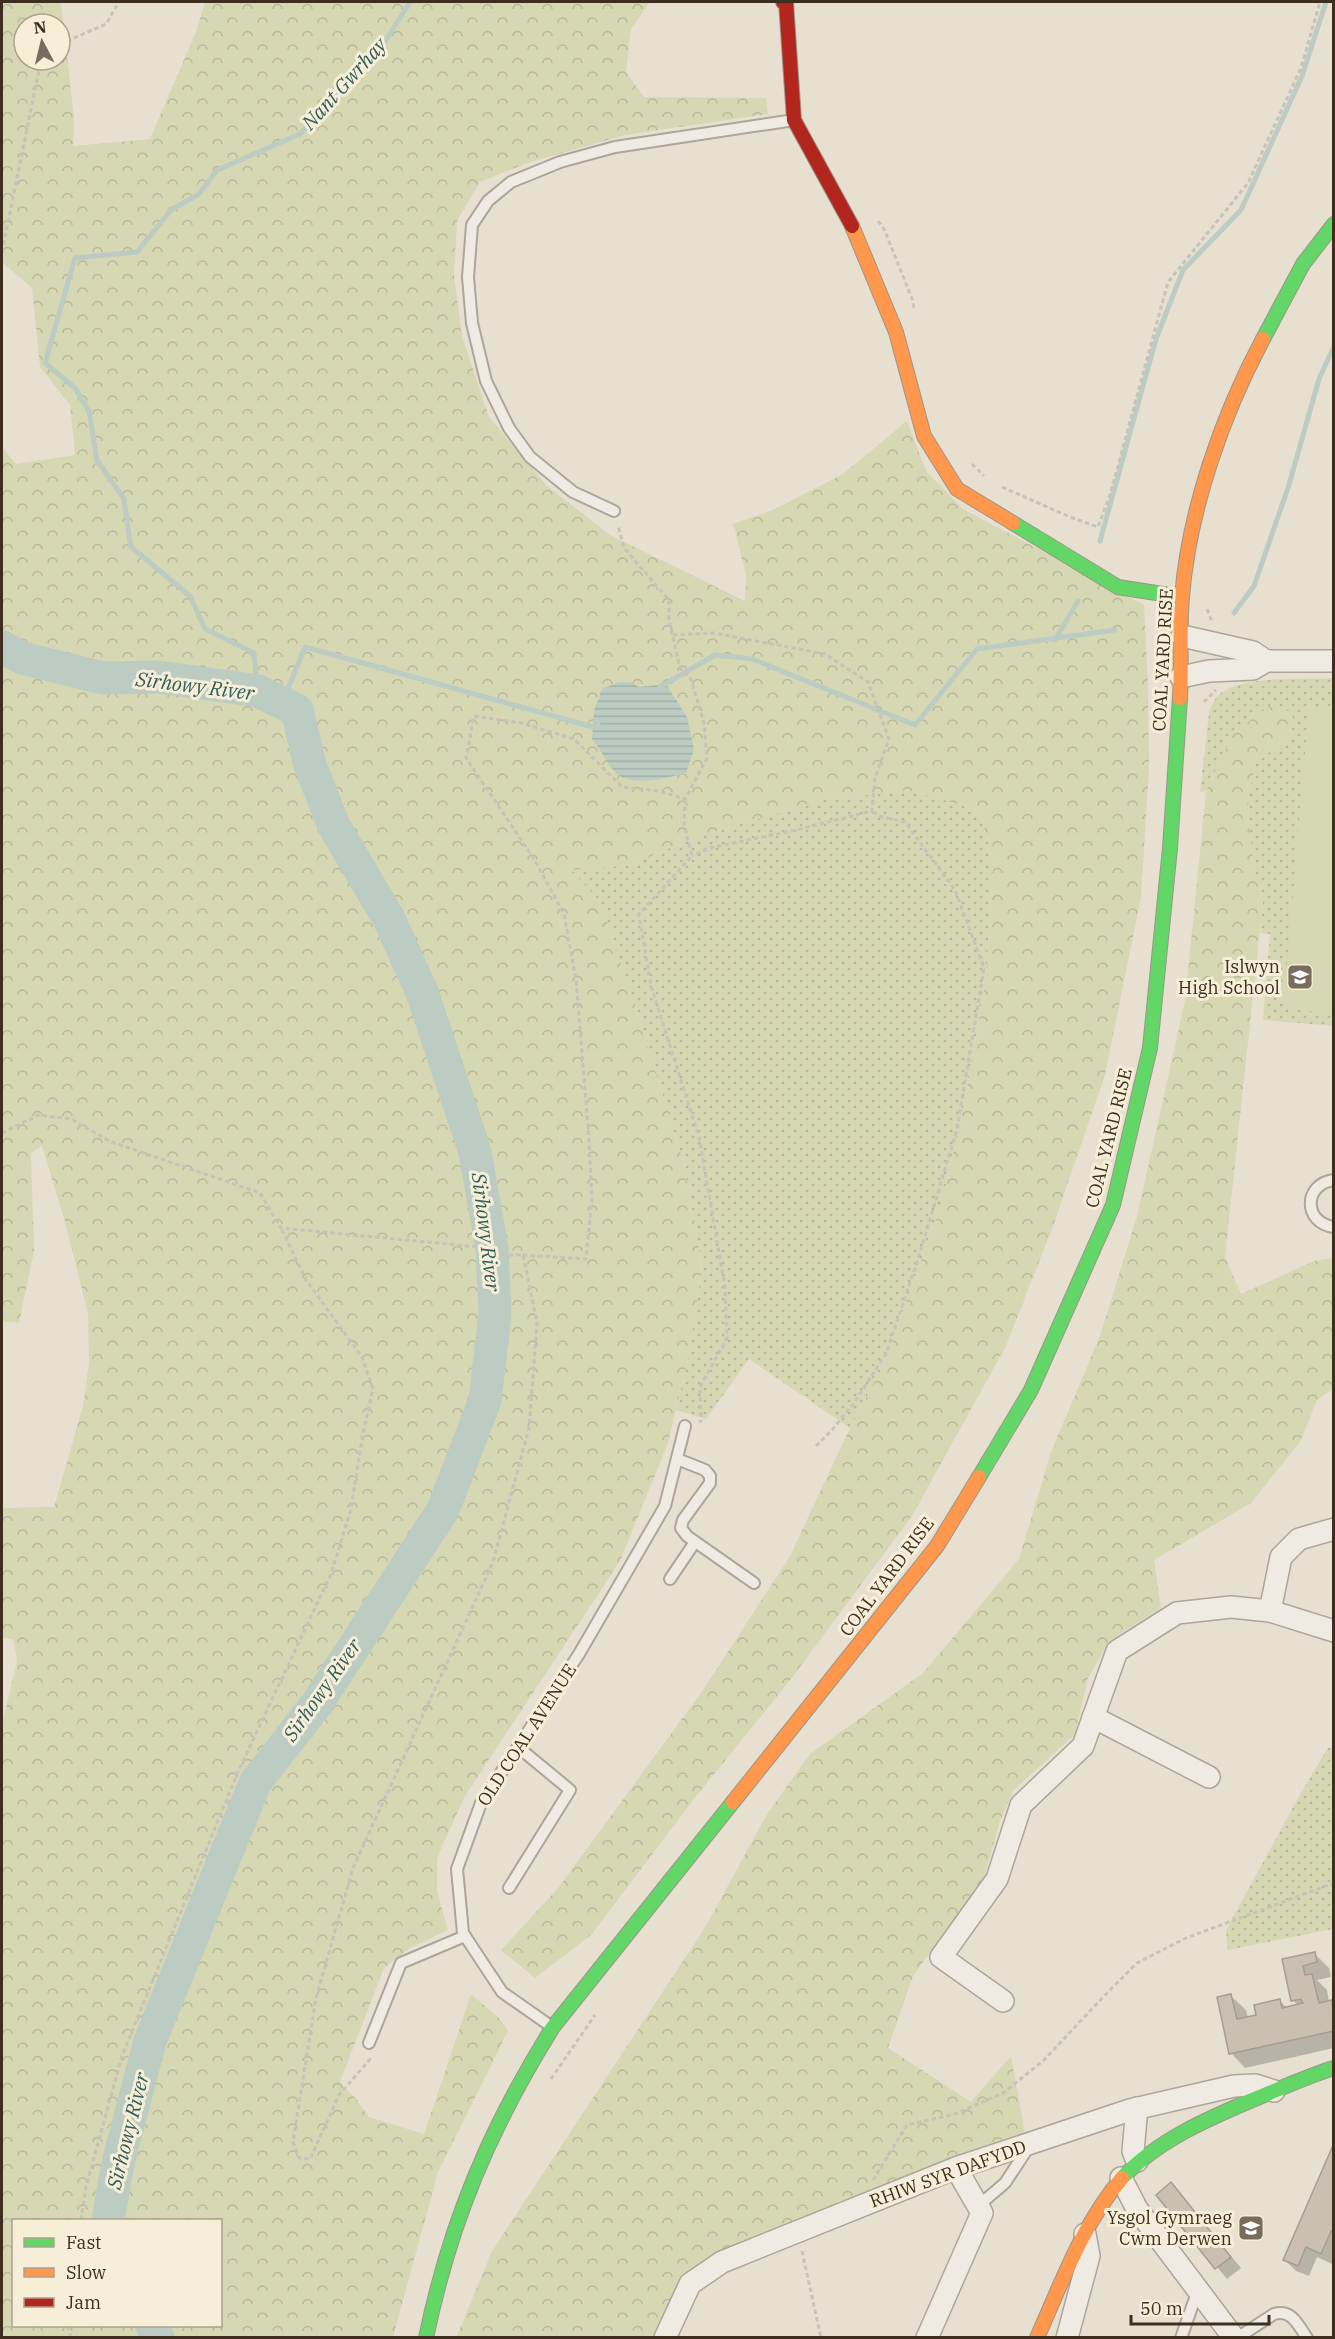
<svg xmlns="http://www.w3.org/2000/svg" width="1335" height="2339" viewBox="0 0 1335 2339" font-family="'IBM Plex Serif',serif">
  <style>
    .green { fill: url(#green-dots) }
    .forest { fill: url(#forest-crowns); fill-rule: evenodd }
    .pitch { fill: #d6d7b3 }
    .water { fill: url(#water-rules) }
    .shadow { fill: #0003 }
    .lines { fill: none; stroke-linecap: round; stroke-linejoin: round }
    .stream { stroke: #bcccc2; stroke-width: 5 }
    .river { stroke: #bcccc2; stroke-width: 33 }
    .building { fill: #cbbfb2; stroke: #a89c90; stroke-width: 1.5 }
    .lane-casing { stroke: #ada599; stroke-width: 14 }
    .street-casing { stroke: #ada599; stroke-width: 24 }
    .fast-casing { stroke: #9c958a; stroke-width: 16 }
    .slow-casing { stroke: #9c958a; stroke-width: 16 }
    .jam-casing { stroke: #9c958a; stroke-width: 16 }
    .path { stroke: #c8c2b9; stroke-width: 3; stroke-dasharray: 4.5 3; stroke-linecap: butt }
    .lane { stroke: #efebe3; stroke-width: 10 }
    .street { stroke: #efebe3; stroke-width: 21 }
    .fast { stroke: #63d668; stroke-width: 14 }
    .slow { stroke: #ff974d; stroke-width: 14 }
    .jam { stroke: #b3261e; stroke-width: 14 }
    .labels { text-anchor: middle; stroke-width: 6; stroke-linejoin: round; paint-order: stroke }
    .street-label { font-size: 18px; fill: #3d2e20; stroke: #f7eed8 }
    .poi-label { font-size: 18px; fill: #3d2e20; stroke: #f7eed8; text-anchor: end }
    .water-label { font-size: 20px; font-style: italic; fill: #2f5d5a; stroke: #f7eed8 }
  </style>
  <defs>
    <pattern id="green-dots" width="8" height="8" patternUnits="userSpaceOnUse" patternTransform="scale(1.5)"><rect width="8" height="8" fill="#d6d7b3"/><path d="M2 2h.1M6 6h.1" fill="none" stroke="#b9b99a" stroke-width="1.8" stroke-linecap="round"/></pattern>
    <pattern id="forest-crowns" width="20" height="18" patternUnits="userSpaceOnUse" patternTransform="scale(1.5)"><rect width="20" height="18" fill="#d6d7b3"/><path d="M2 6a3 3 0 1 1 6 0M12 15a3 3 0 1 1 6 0" fill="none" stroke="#b9b99a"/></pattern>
    <pattern id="water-rules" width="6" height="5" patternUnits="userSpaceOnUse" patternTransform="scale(1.5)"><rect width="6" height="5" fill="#bcccc2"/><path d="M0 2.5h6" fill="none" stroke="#a2b0a6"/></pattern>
  </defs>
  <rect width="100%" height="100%" fill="#e7e0d1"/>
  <g class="green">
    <path d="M1333,678V1026L1263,1020L1270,934L1260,933L1263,901L1252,865L1248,799L1256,761L1291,738L1233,733L1206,791L1200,792L1209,713C1212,705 1214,699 1221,693C1241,676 1306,679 1333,678Z"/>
    <polygon points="908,790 963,805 982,818 993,865 986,979 964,1105 942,1202 884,1364 850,1428 749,1359 706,1419 676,1410 689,1354 702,1267 684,1164 641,1024 570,870 630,865 696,837 823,800"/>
    <polygon points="1333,1747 1333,1929 1228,1950 1226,1930 1302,1791 1328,1748"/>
  </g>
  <g class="forest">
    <path d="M2,2H61L74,117L73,146L150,139L196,32L205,2H650L631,29L626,72L644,97L766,98L768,114L625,135L527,163L480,182L457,221L454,275L462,336L489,417L546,485L610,535L745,601L746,575L733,524L775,509L843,474L907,421L926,471L963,509L1144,605L1148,685L1149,769L1141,897L1105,1075L1052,1229L1006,1346L912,1516L791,1679L694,1799L591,1935L535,1978L501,1950L559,1887L703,1690L789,1558L850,1428L884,1364L942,1202L964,1105L986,979L993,865L982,818L962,805L908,790L823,800L696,837L630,865L571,870L600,901L641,1024L684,1164L702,1267L689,1354L668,1443L620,1561L465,1796L437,1858V1891L448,1930L410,1948L384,1968L340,2082L357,2100L369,2117L424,2134L471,1994L498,2017L508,2031L438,2172L393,2337H2V1725L17,1661L14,1640L2,1637V1508L54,1507L83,1406L89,1363L88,1313L65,1222L42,1146L31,1153L34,1251L19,1323L2,1321V447L16,464L75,455L70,405L40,367L32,288L2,262ZM24,24H60V60H24ZM14,2220H220V2326H14Z"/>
    <polygon points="1271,705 1293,713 1291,738 1256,761 1248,799 1252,865 1263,901 1225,1257 1241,1294 1314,1261 1333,1258 1333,1389 1317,1400 1300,1442 1251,1503 1154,1560 1161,1608 1110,1640 1088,1678 1075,1734 1013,1791 1000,1821 984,1878 913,1976 888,2048 971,2102 1011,2056 1025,2134 724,2251 682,2275 666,2316 682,2337 456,2338 492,2251 706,1926 767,1814 810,1754 923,1673 1019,1559 1051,1452 1100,1336 1137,1216 1185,1001 1206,791 1233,733"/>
  </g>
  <polygon class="pitch" points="1309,706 1333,708 1333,1013 1283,1009"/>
  <path class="water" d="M619,682H630L639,687L666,684L687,717L694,749L686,773C668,778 633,787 617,774C609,767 600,748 592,739L594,711L602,689Z"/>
  <g class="shadow">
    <polygon points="1314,1953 1329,1968 1331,1977 1317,1980 1327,1990 1329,2002 1334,2004 1334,2048 1245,2068 1231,2053 1231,1996 1246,2010 1248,2018 1258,2016 1279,2000 1287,2008 1298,2006 1293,2000 1284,1960"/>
    <polygon points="1334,2147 1334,2261 1332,2264 1317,2257 1309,2276 1296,2271 1285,2260"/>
    <polygon points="1171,2184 1241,2268 1227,2279 1158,2195"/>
  </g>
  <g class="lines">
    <g class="stream">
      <polyline points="1100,541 1156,339 1183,270 1241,210 1302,76 1326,2"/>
      <polyline points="1234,613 1254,586 1288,488 1319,379 1334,346"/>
      <polyline points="1055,640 1078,601"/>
      <polyline points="660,687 715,655 752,659 915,725 977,649 1115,630"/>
      <polyline points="258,691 254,653 205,629 190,596 131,547 124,499 97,460 89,411 75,388 45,363 75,258 137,252 171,210 199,194 217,170 300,134 383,45 410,2"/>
      <polyline points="282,703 305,647 593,727 598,724"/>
    </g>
    <g class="river">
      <polyline points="2,647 22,658 103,678 159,677 258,691 297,710 310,765 334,826 389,919 422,992 475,1152 492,1248 495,1314 485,1400 443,1510 318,1702 255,1783 150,2041 118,2163 108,2220"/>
      <polyline points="152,2326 158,2338"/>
    </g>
  </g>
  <g class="building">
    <polygon points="1315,1952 1317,1962 1303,1966 1305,1975 1312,1974 1319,2003 1332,2000 1334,2031 1229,2054 1217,1997 1231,1994 1237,2019 1256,2015 1254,2005 1280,1999 1282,2008 1303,2003 1301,1999 1291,2001 1282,1959"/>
    <polygon points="1334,2143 1334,2233 1331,2231 1321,2254 1306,2247 1298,2266 1283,2260"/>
    <polygon points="1171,2182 1231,2257 1215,2269 1156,2195"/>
  </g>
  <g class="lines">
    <defs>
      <g id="lane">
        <polyline points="614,511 573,492 530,457 509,428 486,381 472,323 468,277 472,225 488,201 511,182 560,162 615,147 794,120"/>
        <path d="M1334,1180C1303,1184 1303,1223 1334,1227"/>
        <polyline points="677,1459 705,1470 710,1476 710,1483 683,1520 681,1528 687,1536 754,1583"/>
        <polyline points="670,1579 695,1542"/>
        <polyline points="509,1888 570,1790 518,1747"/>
        <polyline points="552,2027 502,1992 463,1933 457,1869 481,1803 579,1654 665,1506 685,1426"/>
        <polyline points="369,2043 401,1963 465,1936"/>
        <polyline points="978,2206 1005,2183 1030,2145"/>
        <polyline points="1181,2338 1198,2290"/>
        <path d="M1237,2338L1274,2314C1292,2309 1298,2325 1307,2338"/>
      </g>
      <g id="street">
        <polyline points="1182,636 1253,652 1266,661"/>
        <polyline points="1181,677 1209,671 1253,669 1266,661 1334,661"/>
        <polyline points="1270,1611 1281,1557 1299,1539 1334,1529"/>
        <polyline points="1093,1717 1209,1777"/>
        <polyline points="1003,2001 941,1957 997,1879 1021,1805 1083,1746 1117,1651 1177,1613 1231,1607 1270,1611 1334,1631"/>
        <polyline points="1137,2161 1133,2151 1137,2108"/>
        <polyline points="1121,2178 1137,2209 1234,2338"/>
        <polyline points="665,2338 690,2284 722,2262 956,2168 1130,2110 1234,2086 1255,2085 1274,2091"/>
        <polyline points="927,2338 982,2213 956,2168"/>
        <polyline points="1067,2338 1089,2256 1085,2234"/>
      </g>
      <g id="fast">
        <polyline points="1263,339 1303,264 1334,224"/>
        <polyline points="1013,523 1118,587 1182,597"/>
        <polyline points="979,1477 1031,1390 1113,1205 1150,1048 1170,848 1180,698"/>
        <path d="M1122,2178C1158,2140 1209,2118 1257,2098C1282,2088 1308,2076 1334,2068"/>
        <path d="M426,2338C450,2222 490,2128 553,2027L733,1802"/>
      </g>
      <g id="slow">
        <polyline points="852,226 896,332 924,436 957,489 1013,523"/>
        <path d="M1180,698C1182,664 1179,630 1182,597C1189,510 1222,416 1263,339"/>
        <polyline points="733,1802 937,1546 979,1477"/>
        <path d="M1037,2338C1061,2284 1083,2223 1122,2178"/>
      </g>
      <polyline id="jam" points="783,2 786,2 794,120 852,226"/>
    </defs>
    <use href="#lane" class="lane-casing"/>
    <use href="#street" class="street-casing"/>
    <use href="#fast" class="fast-casing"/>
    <use href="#slow" class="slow-casing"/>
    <use href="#jam" class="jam-casing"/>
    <g class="path">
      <polyline points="60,44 106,24 119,2"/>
      <polyline points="878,221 884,229 913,301 914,309"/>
      <polyline points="2,252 41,60"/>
      <polyline points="972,464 984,476"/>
      <polyline points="1002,487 1070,517 1098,527 1110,495 1168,282 1248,183 1301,68 1320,2"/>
      <polyline points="1207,609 1212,622"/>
      <polyline points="673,635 714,633 825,654 868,682 889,739 875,778 872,811 796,830 709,848 692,856"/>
      <polyline points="1204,702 1216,690"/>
      <polyline points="685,799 684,825 692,856 639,914 651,986 699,1137 725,1287 727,1338 700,1387 701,1421 699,1422"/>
      <polyline points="2,1133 38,1115 71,1119 109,1141 260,1193 281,1228 478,1247 509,1255 523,1255 537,1323 529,1428 493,1562 353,1868 316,1998 293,2142 299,2158 310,2159 339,2095 372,2057"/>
      <polyline points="523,1255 586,1259 592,1198 588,1125 576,980 564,914 534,859 466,758 474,716 521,723 574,739 622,787 659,791 685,799 707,758 704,723 691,679 680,668 669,620 669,600 624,548 618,525"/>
      <polyline points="816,1446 832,1430 854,1403 886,1354 918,1259 957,1129 984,968 955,890 905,822 879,816 872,811"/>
      <polyline points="551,2079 595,2015"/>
      <polyline points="873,2180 907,2125 955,2114 1003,2093 1043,2061 1106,1994 1137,1963 1186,1938 1334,1883"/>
      <polyline points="81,2220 86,2187 122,2056 237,1774 331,1574 351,1509 362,1438 373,1389 362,1357 306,1280 281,1228"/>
      <polyline points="802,2251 821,2338"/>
      <polyline points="68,2326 71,2338"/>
    </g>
    <use href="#lane" class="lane"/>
    <use href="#street" class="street"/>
    <use href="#fast" class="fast"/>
    <use href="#slow" class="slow"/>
    <use href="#jam" class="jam"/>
  </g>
  <defs>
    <symbol id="school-square" viewBox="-11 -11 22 22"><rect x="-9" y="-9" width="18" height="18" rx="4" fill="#786c5e" stroke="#f7eed8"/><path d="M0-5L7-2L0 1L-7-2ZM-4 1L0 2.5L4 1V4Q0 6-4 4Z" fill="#fff"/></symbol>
  </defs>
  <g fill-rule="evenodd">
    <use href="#school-square" x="1285" y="962" width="30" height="30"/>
    <use href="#school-square" x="1236" y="2213" width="30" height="30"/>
  </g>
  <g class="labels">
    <g class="street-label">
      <text transform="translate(1163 660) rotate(-87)" y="6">COAL YARD RISE</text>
      <text transform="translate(1109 1138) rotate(-76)" y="6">COAL YARD RISE</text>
      <text transform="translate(887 1577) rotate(-53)" y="6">COAL YARD RISE</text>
      <text transform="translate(527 1735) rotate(-57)" y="6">OLD COAL AVENUE</text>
      <text transform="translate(948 2174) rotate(-20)" y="6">RHIW SYR DAFYDD</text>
    </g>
    <g class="poi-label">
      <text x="1280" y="973">Islwyn<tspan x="1280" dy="21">High School</tspan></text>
      <text x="1232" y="2224">Ysgol Gymraeg<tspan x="1232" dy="21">Cwm Derwen</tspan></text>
    </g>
    <g class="water-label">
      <text transform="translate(344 84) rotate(-48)" y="7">Nant Gwrhay</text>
      <text transform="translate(195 686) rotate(7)" y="7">Sirhowy River</text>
      <text transform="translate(486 1232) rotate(83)" y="7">Sirhowy River</text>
      <text transform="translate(322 1690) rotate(-55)" y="7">Sirhowy River</text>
      <text transform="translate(128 2131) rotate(-76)" y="7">Sirhowy River</text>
    </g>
  </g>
  <rect width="1335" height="2339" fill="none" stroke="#3d2e20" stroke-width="6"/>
  <rect x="12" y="2219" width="210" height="108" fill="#f7eed8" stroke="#ada18e" stroke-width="1.5"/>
  <rect x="24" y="2238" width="30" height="9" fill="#63d668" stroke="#ada18e" stroke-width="1.5"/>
  <text x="66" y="2249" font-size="18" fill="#3d2e20">Fast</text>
  <rect x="24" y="2268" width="30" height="9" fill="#ff974d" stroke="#ada18e" stroke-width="1.5"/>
  <text x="66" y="2279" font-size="18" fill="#3d2e20">Slow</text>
  <rect x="24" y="2298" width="30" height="9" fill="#b3261e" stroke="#ada18e" stroke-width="1.5"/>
  <text x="66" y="2309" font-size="18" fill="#3d2e20">Jam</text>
  <g transform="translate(42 42) rotate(353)"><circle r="28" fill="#f7eed8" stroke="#ada18e" stroke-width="1.5"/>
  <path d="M0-4.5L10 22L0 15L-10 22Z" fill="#786c5e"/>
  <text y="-9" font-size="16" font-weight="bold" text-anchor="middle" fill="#3d2e20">N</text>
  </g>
  <path d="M1131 2315v9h138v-9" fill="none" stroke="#3d2e20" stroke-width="3"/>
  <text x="1140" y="2315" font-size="18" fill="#3d2e20" stroke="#f7eed8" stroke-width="4.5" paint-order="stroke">50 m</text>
</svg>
